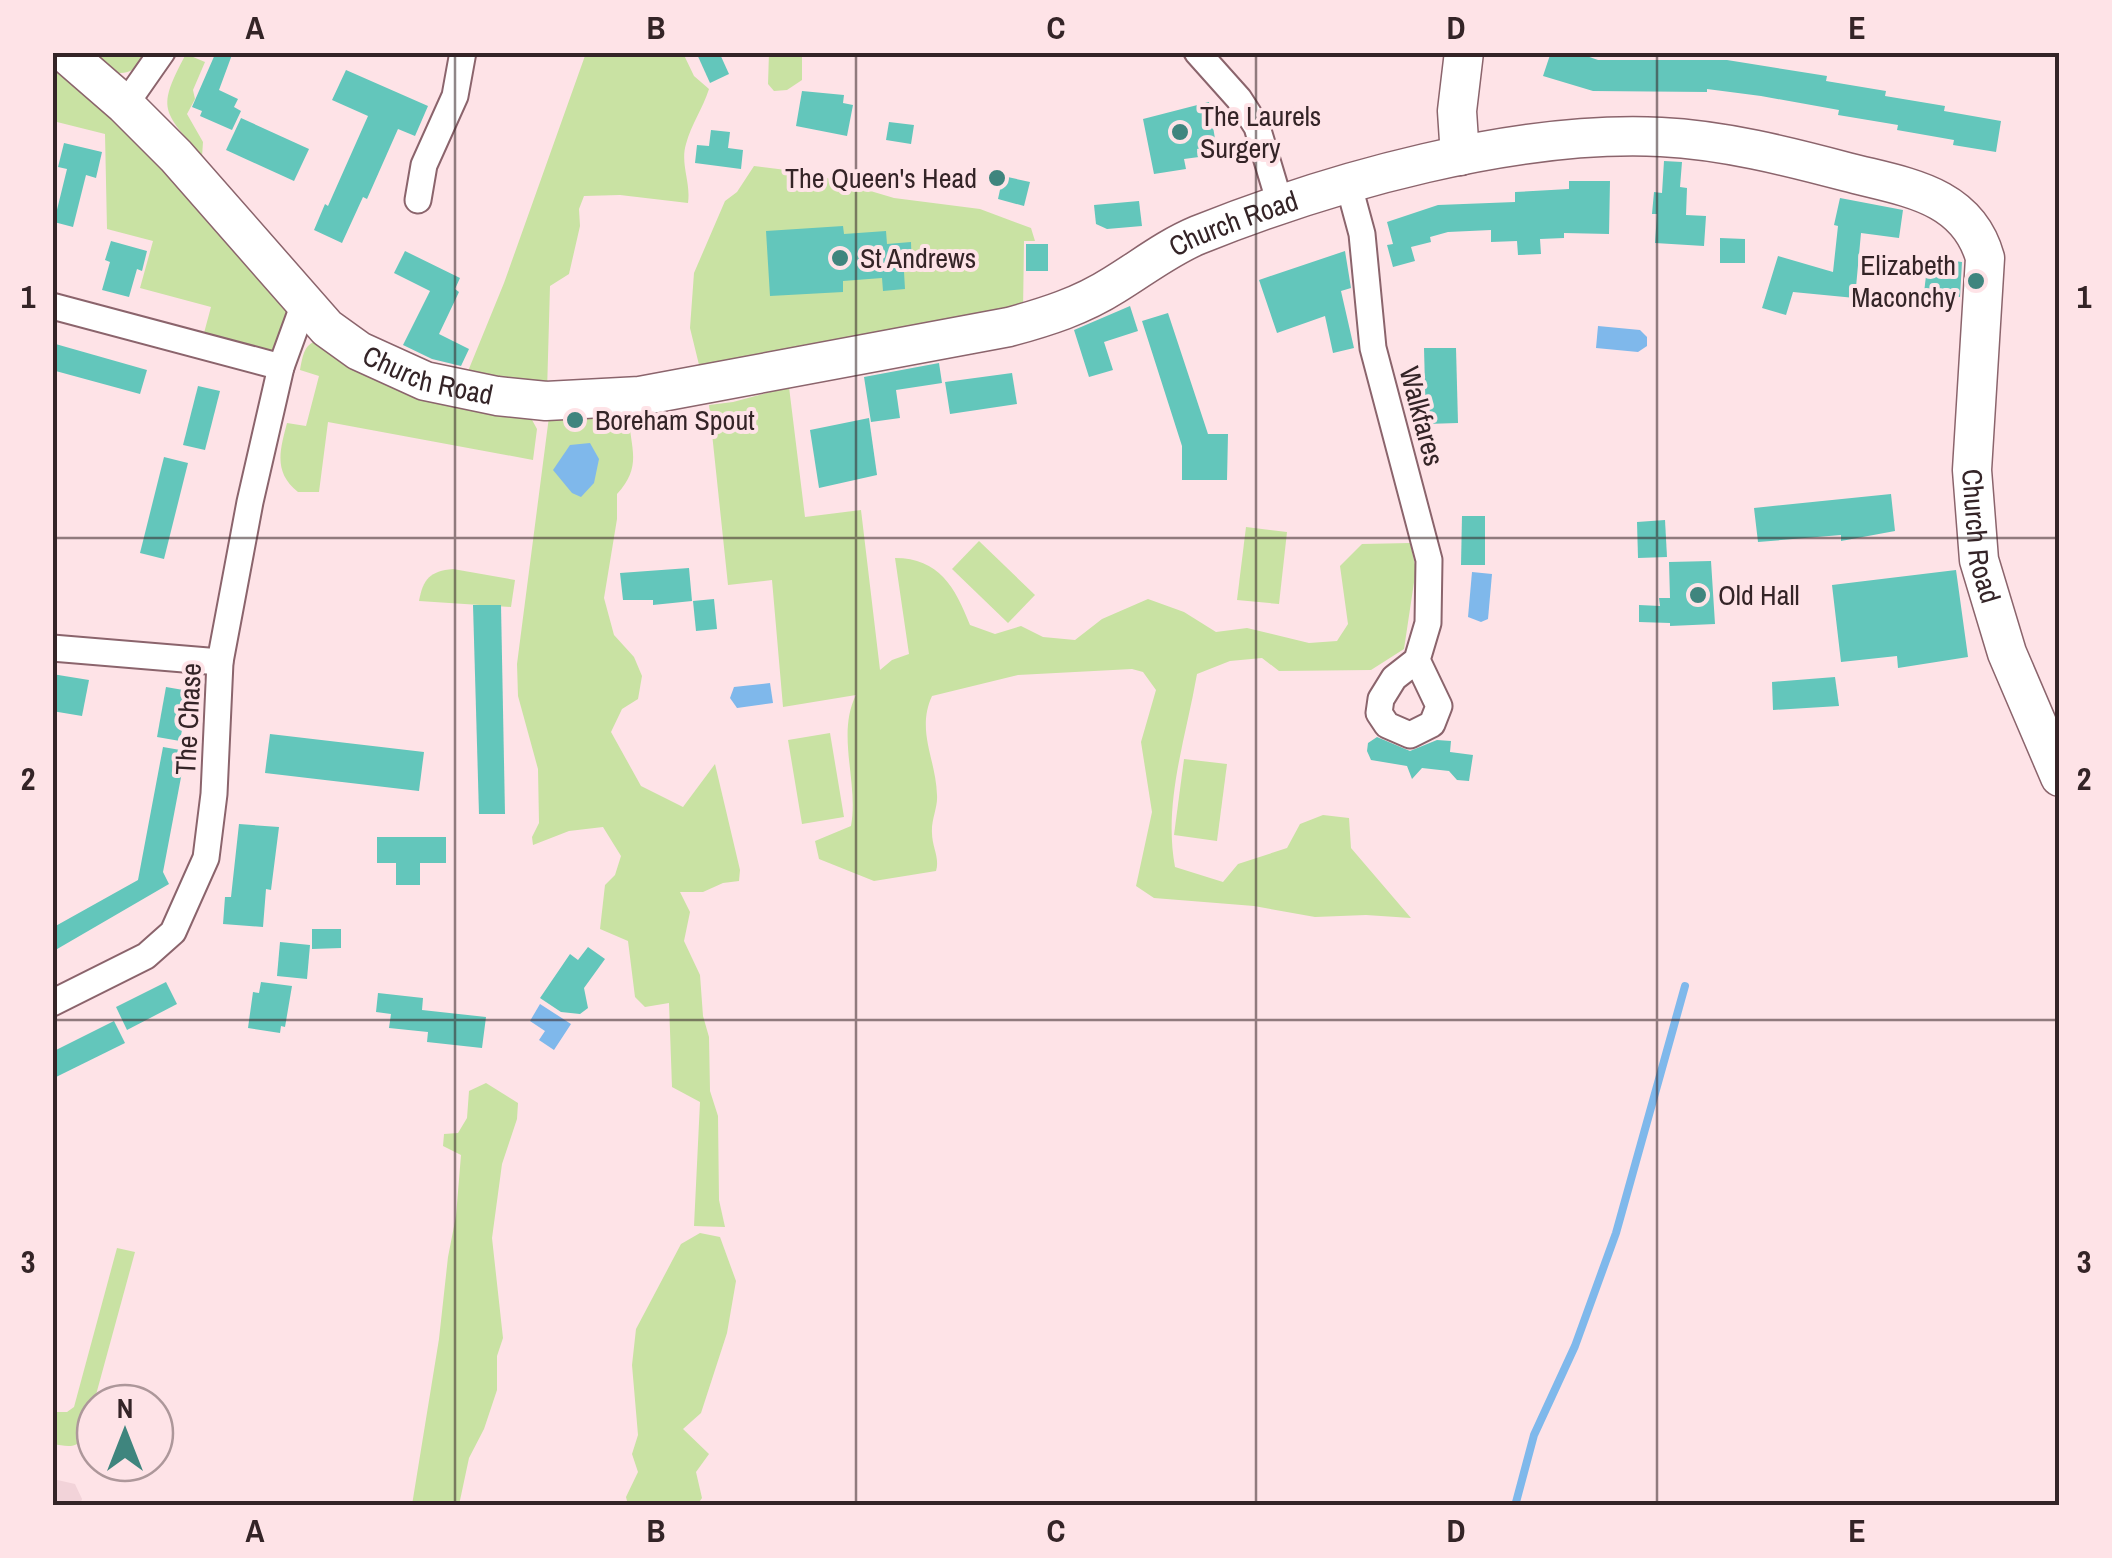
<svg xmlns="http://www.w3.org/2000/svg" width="2112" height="1558" viewBox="0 0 2112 1558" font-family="'Archivo Narrow',sans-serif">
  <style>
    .built { fill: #f2d3d9 }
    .green { fill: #c9e2a3 }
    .water { fill: #7fb8eb }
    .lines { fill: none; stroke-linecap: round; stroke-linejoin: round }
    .stream { stroke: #7fb8eb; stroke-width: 8 }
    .building { fill: #63c6bb }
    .street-casing { stroke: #8b646c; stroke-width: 29 }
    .secondary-casing { stroke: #8b646c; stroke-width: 41 }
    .street { stroke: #fff; stroke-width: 25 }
    .secondary { stroke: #fff; stroke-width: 38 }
    .grid { fill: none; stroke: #342427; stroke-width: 2.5; stroke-opacity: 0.55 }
    .poi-dot { fill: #3f857e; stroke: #fee3e7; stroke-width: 4 }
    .labels { text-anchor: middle; stroke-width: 8; stroke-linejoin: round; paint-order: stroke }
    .poi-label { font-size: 28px; fill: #342427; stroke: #fee3e7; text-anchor: start }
    .street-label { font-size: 28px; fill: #342427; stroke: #fee3e7 }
    .neatline { fill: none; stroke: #342427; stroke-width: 4 }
    .grid-label { font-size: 32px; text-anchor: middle; font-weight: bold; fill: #342427 }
  </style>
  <rect width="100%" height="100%" fill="#fee3e7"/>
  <polygon class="built" points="53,1479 75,1484 82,1499 80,1505 53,1505"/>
  <g class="green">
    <polygon points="53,53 305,301 277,353 204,333 211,307 140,288 153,241 107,229 105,134 53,121"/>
    <path d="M83,53H150C126,85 109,74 83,53Z"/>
    <path d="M586,53H683L694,76L709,89C703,108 691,125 686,144C680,164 691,182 688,203L620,195L584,196L579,209L580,226L569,274L550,286L547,392L464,381L504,283Z"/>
    <polygon points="769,53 802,53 802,80 787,90 774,91 768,84"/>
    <path d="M186,54L205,62L193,90L195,99L187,114L203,142L202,157C163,110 156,110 186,54Z"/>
    <polygon points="754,166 810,173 894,198 980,209 1031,228 1035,241 1024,241 1023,313 701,373 690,328 694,273 725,201 737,192"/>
    <path d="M320,340L531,418L537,429L533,460L328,422L319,492H298C273,472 280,450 287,423L306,426L319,376L300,370C303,355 304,343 320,340Z"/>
    <path d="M789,387L805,517L861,510L880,670L892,660L909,654L895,558C939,558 955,587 970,625L995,634L1021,626L1043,637L1075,640L1102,619L1148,599L1184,612L1216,632L1247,628L1309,643L1337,641L1348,624L1340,566L1362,544L1410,543L1416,569L1404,649L1371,670L1279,671L1262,658L1230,661L1197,674C1186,738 1163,802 1175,867L1223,882L1238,864L1287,848L1300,824L1323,815L1349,818L1351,848L1411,918L1366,915L1315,917L1254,906L1154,898L1136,886L1152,812L1141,742L1156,690L1143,672L1132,669L1018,675L932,696C916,731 936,759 937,795C938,807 931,820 932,833C932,847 940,858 936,871L874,881L819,859L815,841L851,826C859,783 836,735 856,695L783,707L772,580L728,585L709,405L733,402Z"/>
    <path d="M630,405C625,441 647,462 617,494V519L604,598L614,635L634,657L642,676L638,699L622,709L611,732L641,786L683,807L715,764L740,870L739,881L723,883L703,892H680L690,912L684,941L700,975L703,1016L709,1037L710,1091L718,1116L719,1200L725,1227L694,1226L700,1102L672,1087L669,1003L645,1007L635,997L628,941L600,929L605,885L615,875L621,856L603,827L569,831L533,845L532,837L539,823L538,769L518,696L517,664L550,409Z"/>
    <polygon points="1246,527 1287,532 1279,604 1237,600"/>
    <polygon points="979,541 1035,595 1008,623 952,569"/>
    <path d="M453,569L515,580L511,607L419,601C423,579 430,571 453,569Z"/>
    <polygon points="830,733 844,817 802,824 788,740"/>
    <polygon points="1184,759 1227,764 1217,841 1174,835"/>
    <polygon points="486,1083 518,1103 517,1119 502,1164 492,1238 503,1338 497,1356 497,1390 484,1429 469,1458 459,1505 412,1505 439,1339 448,1257 456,1216 461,1155 443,1146 444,1134 458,1133 467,1118 469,1091"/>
    <polygon points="700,1233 720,1237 736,1281 727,1333 701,1413 683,1429 709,1454 696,1472 702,1498 697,1505 628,1505 626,1497 638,1472 632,1454 638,1435 632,1365 636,1329 681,1244"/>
    <path d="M117,1248L135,1252L85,1435C78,1450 66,1446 53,1444V1412H67L74,1407Z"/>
  </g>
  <g class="water">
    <polygon points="1598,326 1640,330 1647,337 1647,346 1638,352 1596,348"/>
    <polygon points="590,443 599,459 594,483 581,497 572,493 553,470 570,445"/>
    <polygon points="1472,572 1492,574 1488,619 1481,622 1468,617"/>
    <polygon points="770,683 773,703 737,708 730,698 734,687"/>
    <polygon points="540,1004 571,1024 554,1050 539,1040 545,1031 530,1021"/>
  </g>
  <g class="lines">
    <polyline class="stream" points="1515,1506 1534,1435 1575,1346 1616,1233 1685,986"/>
  </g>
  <g class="building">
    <polygon points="216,52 233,52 219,90 238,99 234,107 241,111 232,130 200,116 202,111 192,107"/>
    <polygon points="696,52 719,52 729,74 710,83"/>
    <polygon points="1551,52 1575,52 1598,60 1727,60 1827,76 1826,81 1886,91 1885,96 1945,106 1944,111 2001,121 1996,152 1953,145 1954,140 1897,130 1898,125 1838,115 1839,110 1761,96 1707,89 1707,92 1593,91 1543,76"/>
    <polygon points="346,70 428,106 415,136 398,129 367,199 363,197 342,243 314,230 325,204 328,206 368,116 332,100"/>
    <polygon points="802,91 844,95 843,103 853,105 847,136 796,126"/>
    <polygon points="1209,102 1216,145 1197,149 1199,157 1184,159 1186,169 1154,174 1143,119"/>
    <polygon points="241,118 309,149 294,181 226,150"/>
    <polygon points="889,122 914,125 911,144 886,140"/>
    <polygon points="711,130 730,132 728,148 743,150 741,169 695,163 697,145 709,146"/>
    <polygon points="64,143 102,152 96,178 86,175 73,227 54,222 67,169 58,167"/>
    <polygon points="1664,161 1682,162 1680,187 1687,188 1686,215 1706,216 1704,246 1655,243 1657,214 1652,214 1654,192 1662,193"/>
    <polygon points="1003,176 1030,182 1024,206 998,199"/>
    <polygon points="1569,181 1610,181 1609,234 1564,233 1564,238 1540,239 1541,254 1518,255 1517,241 1491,242 1491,230 1448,232 1430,237 1431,242 1411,247 1415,261 1393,267 1387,245 1393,244 1387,222 1438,205 1515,202 1515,192 1569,189"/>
    <polygon points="1840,198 1903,210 1899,238 1861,233 1855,298 1793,292 1786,315 1762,308 1778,256 1833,272 1838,226 1834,225"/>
    <polygon points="1139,201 1142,226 1107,229 1096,224 1094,205"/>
    <polygon points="843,226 844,234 886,231 887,244 911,242 912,271 904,272 905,289 883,291 882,278 843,281 843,292 770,296 766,231"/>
    <polygon points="1720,238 1745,239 1745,263 1720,263"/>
    <polygon points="111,241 147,251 142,271 137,269 129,297 102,290 110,262 105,260"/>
    <rect x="1026" y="244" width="22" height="27"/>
    <polygon points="405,251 460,278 455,289 459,292 439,334 469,349 461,366 432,359 403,345 430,291 394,273"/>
    <polygon points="1345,251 1351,288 1341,291 1354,348 1333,353 1325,316 1277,333 1259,280"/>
    <polygon points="1928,258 1962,262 1960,297 1924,293"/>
    <polygon points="1130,306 1138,331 1104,342 1113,370 1089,377 1074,330"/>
    <polygon points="1168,313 1208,434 1228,434 1227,480 1182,480 1182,446 1142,321"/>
    <polygon points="52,343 147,370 140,394 52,370"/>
    <polygon points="1424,348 1456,348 1458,423 1426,424"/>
    <polygon points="939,363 942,383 896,390 900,418 871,422 864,377"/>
    <polygon points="1012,373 1017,404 950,414 945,382"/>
    <polygon points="198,386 220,391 205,450 183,445"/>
    <polygon points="869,418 877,475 819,488 810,430"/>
    <polygon points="164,457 188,463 164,559 140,553"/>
    <polygon points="1891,494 1895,531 1841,541 1841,535 1758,542 1754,508"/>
    <polygon points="1462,516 1485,516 1485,565 1461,565"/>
    <polygon points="1665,520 1667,557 1638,558 1637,522"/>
    <polygon points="1711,561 1715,624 1670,626 1670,623 1639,622 1639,605 1660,606 1659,598 1670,598 1669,562"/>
    <polygon points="689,568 692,601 653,605 653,600 623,600 620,573"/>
    <polygon points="1956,570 1968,657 1898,668 1897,656 1841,662 1832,585"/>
    <polygon points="714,599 717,629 696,631 693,601"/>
    <polygon points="473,605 501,605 505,814 479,814"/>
    <polygon points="52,674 89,680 82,716 52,711"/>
    <polygon points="1835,677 1839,706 1773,710 1772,682"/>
    <polygon points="166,687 189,691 180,741 157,737"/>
    <polygon points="270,734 424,752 419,791 265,773"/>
    <polygon points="1377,737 1410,751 1437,740 1451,741 1450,752 1473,755 1469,781 1457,780 1449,771 1422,768 1412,779 1407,766 1371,760 1367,751 1368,743"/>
    <polygon points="163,747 186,751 163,872 169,884 52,952 52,928 138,880"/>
    <polygon points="239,824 279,827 271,890 266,889 263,927 223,924 225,897 231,897"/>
    <polygon points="377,837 446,837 446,863 420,863 420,885 396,885 396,863 377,863"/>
    <polygon points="312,929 341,929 341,948 312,949"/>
    <polygon points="280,942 310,945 307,979 277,976"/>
    <polygon points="588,947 605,959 584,988 588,1008 580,1014 561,1012 540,998 570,954 578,960"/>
    <polygon points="166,982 177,1004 127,1030 116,1007"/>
    <polygon points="261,982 292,986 285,1027 281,1026 280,1033 248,1028 253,992 259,993"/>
    <polygon points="378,993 423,998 422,1010 486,1017 482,1048 427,1042 428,1032 389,1028 391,1014 376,1012"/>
    <polygon points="114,1021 125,1043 52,1079 52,1052"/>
  </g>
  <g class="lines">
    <defs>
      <g id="street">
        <polyline points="1197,52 1239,99 1257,127 1281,207"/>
        <polyline points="125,105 162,52"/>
        <polyline points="1349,186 1362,234 1373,348 1429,560 1428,623 1417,660 1394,678 1381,699 1379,713 1387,725 1410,735 1432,724 1439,706 1417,660"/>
        <polyline points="418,200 424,165 455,96 463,52"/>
        <polyline points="52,306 281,367 250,502 220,662 214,794 206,858 173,932 146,956 52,1003"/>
        <polyline points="281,367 305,301"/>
        <polyline points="52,648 220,662"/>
      </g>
      <g id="secondary">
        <path id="s1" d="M64,52L125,105L176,156L327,328L359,351L425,381L497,396L546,401L640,396L1009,327C1046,317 1081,306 1114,285C1142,268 1167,248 1198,235C1333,181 1515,130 1661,137C1723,140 1787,156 1847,172C1904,187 1967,193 1985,258L1972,470L1979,560L2007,653L2060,777"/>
        <polyline points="1460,156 1457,111 1464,52"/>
      </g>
    </defs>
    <use href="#street" class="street-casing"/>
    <use href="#secondary" class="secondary-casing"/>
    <use href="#street" class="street"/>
    <use href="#secondary" class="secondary"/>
  </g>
  <path class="grid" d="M455,52V1506M856,52V1506M1256,52V1506M1657,52V1506M52,538H2060M52,1020H2060"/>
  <g class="poi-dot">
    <circle cx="1180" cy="132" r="10"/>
    <circle cx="997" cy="178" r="10"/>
    <circle cx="840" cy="258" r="10"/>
    <circle cx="1976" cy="281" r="10"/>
    <circle cx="575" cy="420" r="10"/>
    <circle cx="1698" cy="595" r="10"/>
  </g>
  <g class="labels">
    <g class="poi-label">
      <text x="1200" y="126">The Laurels<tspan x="1200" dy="32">Surgery</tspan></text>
      <text x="977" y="188" text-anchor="end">The Queen's Head</text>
      <text x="860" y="268">St Andrews</text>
      <text x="1956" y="275" text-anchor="end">Elizabeth<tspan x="1956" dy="32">Maconchy</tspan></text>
      <text x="595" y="430">Boreham Spout</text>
      <text x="1718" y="605">Old Hall</text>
    </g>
    <g class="street-label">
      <text dy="10" stroke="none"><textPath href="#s1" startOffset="1335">Church Road</textPath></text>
      <text dy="10" stroke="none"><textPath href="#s1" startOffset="495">Church Road</textPath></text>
      <text transform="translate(1422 416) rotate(75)" y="10">Walkfares</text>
      <text dy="10" stroke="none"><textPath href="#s1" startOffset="2415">Church Road</textPath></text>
      <text transform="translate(188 719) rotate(-87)" y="10">The Chase</text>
    </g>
  </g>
  <rect width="2112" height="1558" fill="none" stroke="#fee3e7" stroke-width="110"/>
  <g transform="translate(125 1433)"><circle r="48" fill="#fee3e7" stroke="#ad979a" stroke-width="2.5"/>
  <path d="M0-8L18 38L0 25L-18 38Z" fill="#3f857e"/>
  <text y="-15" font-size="28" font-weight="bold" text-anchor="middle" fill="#342427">N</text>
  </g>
  <rect x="55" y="55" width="2002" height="1448" class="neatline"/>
  <g class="grid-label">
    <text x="255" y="39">A</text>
    <text x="656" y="39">B</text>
    <text x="1056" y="39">C</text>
    <text x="1456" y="39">D</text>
    <text x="1857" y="39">E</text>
    <text x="28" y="308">1</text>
    <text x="2084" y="308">1</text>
    <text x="28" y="790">2</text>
    <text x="2084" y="790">2</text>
    <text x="28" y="1273">3</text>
    <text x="2084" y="1273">3</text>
    <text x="255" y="1542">A</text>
    <text x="656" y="1542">B</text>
    <text x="1056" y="1542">C</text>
    <text x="1456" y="1542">D</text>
    <text x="1857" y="1542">E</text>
  </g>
</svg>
